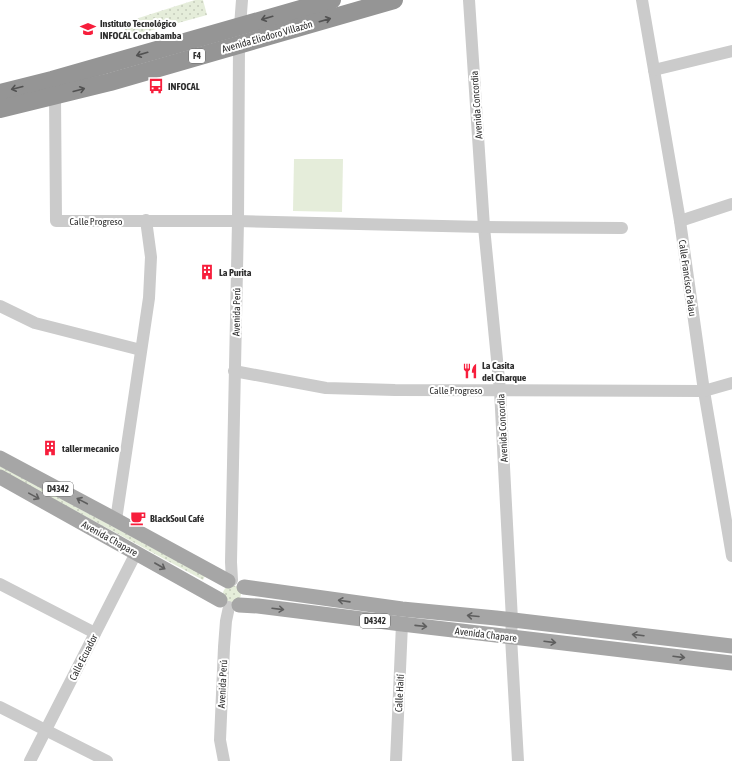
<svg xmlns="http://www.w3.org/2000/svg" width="732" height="761" viewBox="0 0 732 761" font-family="'Asap Condensed',sans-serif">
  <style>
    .grass { fill: url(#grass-dots) }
    .pitch { fill: #e5edda }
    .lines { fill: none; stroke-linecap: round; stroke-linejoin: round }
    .minor { stroke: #cbcbcb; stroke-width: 12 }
    .major { stroke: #a6a6a6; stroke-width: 15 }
    .highway { stroke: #959595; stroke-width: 18 }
    .oneway { stroke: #525252 }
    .oneway2 { stroke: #5e5e5e }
    .labels { text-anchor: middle; stroke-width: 4; stroke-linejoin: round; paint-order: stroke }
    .shield { fill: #fff; stroke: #6d6d6d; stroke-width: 1 }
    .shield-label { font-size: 9px; font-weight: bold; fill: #2e2e2e }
    .poi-label { font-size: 10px; font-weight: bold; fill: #2e2e2e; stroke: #fff; text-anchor: start }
    .street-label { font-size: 10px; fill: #2e2e2e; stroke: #fff }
  </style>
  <defs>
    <pattern id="grass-dots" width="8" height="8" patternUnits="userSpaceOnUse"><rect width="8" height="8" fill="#e5edda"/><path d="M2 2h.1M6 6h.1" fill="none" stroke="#c5ccbb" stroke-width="1.8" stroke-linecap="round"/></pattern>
  </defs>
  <rect width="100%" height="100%" fill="#fff"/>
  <g class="grass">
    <polygon points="195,0 203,0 207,15 127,37 123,23"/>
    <polygon points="0,466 205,576 203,580 0,470"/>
    <circle cx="232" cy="594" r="9"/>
  </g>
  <polygon class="pitch" points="294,159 343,159 342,212 293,211"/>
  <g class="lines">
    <g class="minor">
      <polyline points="469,0 484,227 500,390 512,620 511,637 518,761"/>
      <polyline points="642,0 680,221 704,391 732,556"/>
      <polyline points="240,26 242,0"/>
      <polyline points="654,70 732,51"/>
      <polyline points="55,96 56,221 238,221 484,227 622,228"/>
      <polyline points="680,221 732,204"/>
      <polyline points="0,306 35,323 141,350"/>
      <polyline points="234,371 326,388 395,390 704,391 732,383"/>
      <polyline points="116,520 149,298 151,257 146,220"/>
      <polyline points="232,580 231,562 238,221 239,44"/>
      <polyline points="0,584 95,633"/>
      <polyline points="0,707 107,761"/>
      <polyline points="30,761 136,553"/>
      <polyline points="224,761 220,740 224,647 226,621 229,607"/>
      <polyline points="396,761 402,624"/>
    </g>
    <g class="major">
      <polyline points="0,458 116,520 228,581"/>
      <polyline points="0,477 220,600"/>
      <polyline points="244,587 402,609 496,618 732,646"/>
      <polyline points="239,605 258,606 402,624 732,663"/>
    </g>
    <g class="highway">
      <polyline points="0,93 52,80 332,0"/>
      <polyline points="0,109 110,82 394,0"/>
    </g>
  </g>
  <defs><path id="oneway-shaft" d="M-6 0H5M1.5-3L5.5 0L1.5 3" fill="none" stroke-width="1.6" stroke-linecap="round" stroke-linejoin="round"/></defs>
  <g class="oneway">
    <use href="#oneway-shaft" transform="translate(267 18) rotate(164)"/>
    <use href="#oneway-shaft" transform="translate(325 20) rotate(-16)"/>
    <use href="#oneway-shaft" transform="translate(142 54) rotate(164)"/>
    <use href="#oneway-shaft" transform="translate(17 88) rotate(166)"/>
    <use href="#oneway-shaft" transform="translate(79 90) rotate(-15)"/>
  </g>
  <g class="oneway2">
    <use href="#oneway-shaft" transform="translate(34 496) rotate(29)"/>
    <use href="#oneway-shaft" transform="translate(82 501) rotate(-152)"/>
    <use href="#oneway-shaft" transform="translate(160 566) rotate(30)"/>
    <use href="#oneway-shaft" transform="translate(344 601) rotate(-172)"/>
    <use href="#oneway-shaft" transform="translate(278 609) rotate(7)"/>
    <use href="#oneway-shaft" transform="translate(473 616) rotate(-175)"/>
    <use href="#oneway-shaft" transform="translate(421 626) rotate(6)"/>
    <use href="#oneway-shaft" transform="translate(638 635) rotate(-173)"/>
    <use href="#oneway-shaft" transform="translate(550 642) rotate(7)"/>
    <use href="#oneway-shaft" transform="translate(679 657) rotate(7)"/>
  </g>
  <defs>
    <symbol id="university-bare" viewBox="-9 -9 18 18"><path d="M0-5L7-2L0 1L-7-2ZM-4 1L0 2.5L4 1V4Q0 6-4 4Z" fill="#f71e3c" stroke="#fff" stroke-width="2.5" paint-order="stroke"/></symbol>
    <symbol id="bus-bare" viewBox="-9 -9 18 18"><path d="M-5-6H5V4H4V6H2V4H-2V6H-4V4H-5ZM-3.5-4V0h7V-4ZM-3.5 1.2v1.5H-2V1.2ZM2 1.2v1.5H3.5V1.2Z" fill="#f71e3c" stroke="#fff" stroke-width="2.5" paint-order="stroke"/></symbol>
    <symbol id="building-bare" viewBox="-9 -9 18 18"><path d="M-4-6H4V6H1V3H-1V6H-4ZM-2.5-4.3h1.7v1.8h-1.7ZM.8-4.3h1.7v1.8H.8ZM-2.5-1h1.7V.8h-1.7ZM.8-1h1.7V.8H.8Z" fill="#f71e3c" stroke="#fff" stroke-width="2.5" paint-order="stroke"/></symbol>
    <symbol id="restaurant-bare" viewBox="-9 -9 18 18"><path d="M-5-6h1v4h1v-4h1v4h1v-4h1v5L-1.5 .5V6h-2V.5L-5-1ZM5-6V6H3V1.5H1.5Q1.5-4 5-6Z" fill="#f71e3c" stroke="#fff" stroke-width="2.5" paint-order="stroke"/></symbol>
    <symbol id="cafe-bare" viewBox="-9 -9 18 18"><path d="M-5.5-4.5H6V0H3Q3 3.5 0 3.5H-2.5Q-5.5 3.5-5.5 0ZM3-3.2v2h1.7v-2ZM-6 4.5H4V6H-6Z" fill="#f71e3c" stroke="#fff" stroke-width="2.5" paint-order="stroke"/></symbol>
  </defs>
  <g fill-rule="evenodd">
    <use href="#university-bare" x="77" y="18" width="22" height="22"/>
    <use href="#bus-bare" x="145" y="75" width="22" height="22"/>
    <use href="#building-bare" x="196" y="261" width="22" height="22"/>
    <use href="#restaurant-bare" x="459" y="360" width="22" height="22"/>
    <use href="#building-bare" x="39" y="437" width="22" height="22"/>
    <use href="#cafe-bare" x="127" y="507" width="22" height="22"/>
  </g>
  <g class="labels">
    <g class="shield">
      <rect x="189" y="49" width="16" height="14" rx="3"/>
      <rect x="43" y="482" width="30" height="14" rx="3"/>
      <rect x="360" y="614" width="30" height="14" rx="3"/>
    </g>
    <g class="shield-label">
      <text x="197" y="59">F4</text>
      <text x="58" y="492">D4342</text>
      <text x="375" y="624">D4342</text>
    </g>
    <g class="poi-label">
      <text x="100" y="27">Instituto Tecnológico<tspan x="100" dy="12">INFOCAL Cochabamba</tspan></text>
      <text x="168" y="90">INFOCAL</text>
      <text x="219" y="276">La Purita</text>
      <text x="482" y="369">La Casita<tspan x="482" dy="12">del Charque</tspan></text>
      <text x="62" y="452">taller mecanico</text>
      <text x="150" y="522">BlackSoul Café</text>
    </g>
    <g class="street-label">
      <text transform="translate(267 36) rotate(-16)" y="4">Avenida Eliodoro Villazón</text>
      <text transform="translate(476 105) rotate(-94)" y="4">Avenida Concordia</text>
      <text x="96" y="225">Calle Progreso</text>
      <text transform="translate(688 278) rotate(82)" y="4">Calle Francisco Palau</text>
      <text transform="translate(236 312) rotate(-89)" y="4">Avenida Perú</text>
      <text x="456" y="394">Calle Progreso</text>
      <text transform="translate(502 428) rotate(-93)" y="4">Avenida Concordia</text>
      <text transform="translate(110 538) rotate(29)" y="4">Avenida Chapare</text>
      <text transform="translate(486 634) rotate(7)" y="4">Avenida Chapare</text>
      <text transform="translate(83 657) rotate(-63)" y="4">Calle Ecuador</text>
      <text transform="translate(222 684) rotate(-87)" y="4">Avenida Perú</text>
      <text transform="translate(399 693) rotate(-87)" y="4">Calle Haití</text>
    </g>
  </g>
</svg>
